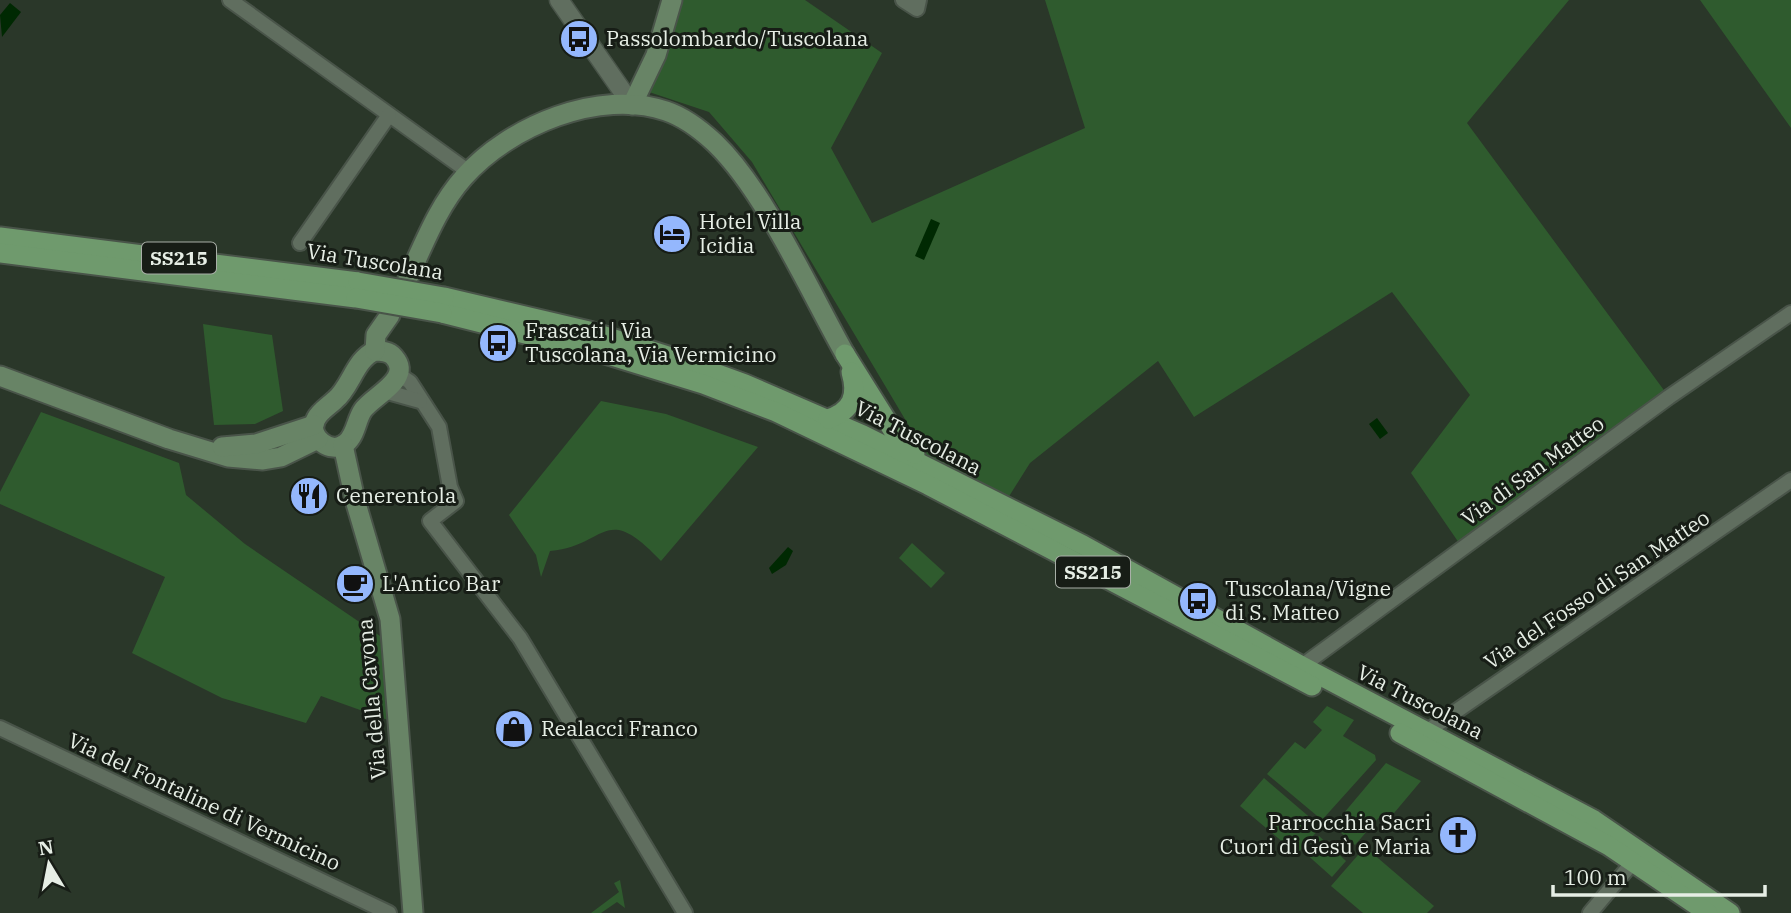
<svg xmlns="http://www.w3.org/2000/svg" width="1791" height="913" viewBox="0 0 1791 913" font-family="'IBM Plex Serif',serif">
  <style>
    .green { fill: #2f5b2e }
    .water { fill: #002902 }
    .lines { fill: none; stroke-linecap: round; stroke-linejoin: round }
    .minor-casing { stroke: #495449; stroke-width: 18 }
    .tertiary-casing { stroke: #495449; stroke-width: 21 }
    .secondary-casing { stroke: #495449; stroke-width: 23 }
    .primary-casing { stroke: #495449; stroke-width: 23 }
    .minor { stroke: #606e5f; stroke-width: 14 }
    .tertiary { stroke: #606e5f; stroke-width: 18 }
    .secondary { stroke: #688466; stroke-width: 19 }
    .primary { stroke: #6f9a6d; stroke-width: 19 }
    .primary-bridge-casing { stroke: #495449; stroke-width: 23; stroke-linecap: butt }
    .primary-bridge { stroke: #6f9a6d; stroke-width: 19 }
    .labels { text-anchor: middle; stroke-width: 6; stroke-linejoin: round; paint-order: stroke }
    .shield { fill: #171d16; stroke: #a8afa7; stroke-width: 2 }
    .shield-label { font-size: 19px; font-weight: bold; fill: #e6eee5 }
    .poi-label { font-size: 21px; fill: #e6eee5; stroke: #171d16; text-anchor: start }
    .street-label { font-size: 21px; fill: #e6eee5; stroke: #171d16 }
  </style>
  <rect width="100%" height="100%" fill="#2a3729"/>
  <g class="green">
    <polygon points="672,0 805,0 882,53 831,148 872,223 1085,128 1045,0 1569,0 1467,123 1669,397 1459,543 1411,473 1470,395 1392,292 1194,417 1158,361 1030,463 1003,506 937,473 752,162 709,112 646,91"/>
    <polygon points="1699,0 1791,0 1791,128 1700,0"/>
    <polygon points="203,324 272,335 283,411 255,424 214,425"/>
    <path d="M601,401L666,414L758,447L661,561C604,500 607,546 550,551L541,577L536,555L509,515Z"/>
    <polygon points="41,412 179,463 186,495 245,544 380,636 388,720 321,696 306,723 222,698 132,653 165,577 0,504 0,492"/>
    <polygon points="912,543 945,573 931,588 899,558"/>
    <polygon points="1327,706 1354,720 1343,736 1375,755 1376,760 1322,820 1267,774 1295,742 1305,749 1322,730 1313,722"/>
    <polygon points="1386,763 1421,781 1389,819 1382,814 1355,845 1333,826"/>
    <polygon points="1264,778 1321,827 1297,854 1240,806"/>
    <polygon points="1319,836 1346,861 1332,877 1304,852"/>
    <polygon points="1365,847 1434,906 1427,913 1363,913 1331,886"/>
    <polygon points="620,880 625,908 617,902 601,913 591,913 619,892 614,883"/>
  </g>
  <g class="water">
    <polygon points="10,3 21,12 2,37 0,15"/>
    <polygon points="931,219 940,223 924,260 915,256"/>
    <polygon points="1377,418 1388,433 1380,439 1369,424"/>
    <polygon points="788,547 793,551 786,565 772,574 769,568"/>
  </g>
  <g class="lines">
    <defs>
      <g id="minor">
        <polyline points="230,0 469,172"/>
        <polyline points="903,0 917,9 919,0"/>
        <polyline points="300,243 389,115"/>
        <polyline points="398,374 410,382 439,427 450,487 456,501 430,521 520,638 685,913"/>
        <polyline points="384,391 420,401"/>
        <polyline points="1302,666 1669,397 1791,313"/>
        <polyline points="0,728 389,913"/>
        <polyline points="1426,732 1791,480"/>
        <polyline points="1590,913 1634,861"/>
      </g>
      <polyline id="tertiary" points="559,0 632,105"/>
      <g id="secondary">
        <polyline points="632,105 656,55 672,0"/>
        <path d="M408,278C424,244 438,206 464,177C509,126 600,88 666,111C684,117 701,130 715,143C765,191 810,292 845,354"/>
        <path d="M375,351C382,351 389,351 394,357C413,379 374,395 363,410C356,420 356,435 346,443C331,456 306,436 316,419C320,411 329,406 335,400C351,387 355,359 375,351Z"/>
        <polyline points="375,351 376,335 390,315"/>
        <polyline points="0,376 169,439 228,457 263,460 281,457 318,439"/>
        <polyline points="343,445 355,500 390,619 413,913"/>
        <polyline points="222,447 256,444 314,425"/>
      </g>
      <g id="primary">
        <polyline points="0,237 358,282"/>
        <polyline points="0,253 356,298"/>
        <polyline points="444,297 589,331 668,356 745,384 863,435 1083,545 1302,666 1594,820 1730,913"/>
        <polyline points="442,313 605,354 703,384 776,412 928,485 1312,686"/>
        <polyline points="845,354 897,437 915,454"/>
        <path d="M828,419C852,411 858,396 851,372"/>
        <polyline points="1400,733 1609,846 1708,913"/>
      </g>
    </defs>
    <use href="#minor" class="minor-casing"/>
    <use href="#tertiary" class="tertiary-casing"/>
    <use href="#secondary" class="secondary-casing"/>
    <use href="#primary" class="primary-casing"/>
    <use href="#minor" class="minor"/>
    <use href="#tertiary" class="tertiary"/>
    <use href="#secondary" class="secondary"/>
    <use href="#primary" class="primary"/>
    <defs>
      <g id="primary-bridge">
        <polyline points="358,282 444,297"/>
        <polyline points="356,298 442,313"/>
      </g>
    </defs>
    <use href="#primary-bridge" class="primary-bridge-casing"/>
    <use href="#primary-bridge" class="primary-bridge"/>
  </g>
  <defs>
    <symbol id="bus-disc" viewBox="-11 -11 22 22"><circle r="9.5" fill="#94b7fd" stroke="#171d16"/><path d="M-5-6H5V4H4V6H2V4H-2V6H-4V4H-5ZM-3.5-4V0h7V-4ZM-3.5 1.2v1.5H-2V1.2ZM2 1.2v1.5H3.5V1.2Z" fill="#111"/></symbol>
    <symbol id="hotel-disc" viewBox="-11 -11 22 22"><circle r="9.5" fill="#94b7fd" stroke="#171d16"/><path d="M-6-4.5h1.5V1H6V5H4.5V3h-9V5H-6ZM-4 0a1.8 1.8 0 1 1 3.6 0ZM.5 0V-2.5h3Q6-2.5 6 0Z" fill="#111"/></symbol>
    <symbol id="restaurant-disc" viewBox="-11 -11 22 22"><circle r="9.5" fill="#94b7fd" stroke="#171d16"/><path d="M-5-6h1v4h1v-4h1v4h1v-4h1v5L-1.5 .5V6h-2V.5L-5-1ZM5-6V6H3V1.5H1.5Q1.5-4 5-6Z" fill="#111"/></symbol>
    <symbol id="cafe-disc" viewBox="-11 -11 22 22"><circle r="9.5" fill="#94b7fd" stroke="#171d16"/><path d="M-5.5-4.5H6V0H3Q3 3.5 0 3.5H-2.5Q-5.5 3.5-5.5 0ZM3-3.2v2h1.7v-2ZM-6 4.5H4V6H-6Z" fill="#111"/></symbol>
    <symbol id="shop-disc" viewBox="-11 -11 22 22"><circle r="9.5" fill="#94b7fd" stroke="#171d16"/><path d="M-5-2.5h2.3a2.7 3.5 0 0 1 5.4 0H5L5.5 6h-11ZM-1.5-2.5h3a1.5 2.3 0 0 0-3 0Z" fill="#111"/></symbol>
    <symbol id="church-disc" viewBox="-11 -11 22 22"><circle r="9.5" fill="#94b7fd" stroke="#171d16"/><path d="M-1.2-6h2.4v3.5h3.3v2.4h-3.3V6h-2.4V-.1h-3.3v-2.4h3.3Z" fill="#111"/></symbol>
  </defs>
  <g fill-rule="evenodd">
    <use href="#bus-disc" x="557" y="17" width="44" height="44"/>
    <use href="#hotel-disc" x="650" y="212" width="44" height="44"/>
    <use href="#bus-disc" x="476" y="321" width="44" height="44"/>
    <use href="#restaurant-disc" x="287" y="474" width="44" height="44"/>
    <use href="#cafe-disc" x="333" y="562" width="44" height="44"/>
    <use href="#bus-disc" x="1176" y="579" width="44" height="44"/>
    <use href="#shop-disc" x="492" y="707" width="44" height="44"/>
    <use href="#church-disc" x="1436" y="813" width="44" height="44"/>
  </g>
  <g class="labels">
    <g class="shield">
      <rect x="142" y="242.5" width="74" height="31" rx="5"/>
      <rect x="1056" y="556.5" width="74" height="31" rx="5"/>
    </g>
    <g class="shield-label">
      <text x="179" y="265">SS215</text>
      <text x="1093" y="579">SS215</text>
    </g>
    <g class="poi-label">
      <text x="606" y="46">Passolombardo/Tuscolana</text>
      <text x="699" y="229">Hotel Villa<tspan x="699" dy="24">Icidia</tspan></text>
      <text x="525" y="338">Frascati | Via<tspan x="525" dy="24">Tuscolana, Via Vermicino</tspan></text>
      <text x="336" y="503">Cenerentola</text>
      <text x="382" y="591">L'Antico Bar</text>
      <text x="1225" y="596">Tuscolana/Vigne<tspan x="1225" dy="24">di S. Matteo</tspan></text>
      <text x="541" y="736">Realacci Franco</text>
      <text x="1431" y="830" text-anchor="end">Parrocchia Sacri<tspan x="1431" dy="24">Cuori di Gesù e Maria</tspan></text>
    </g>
    <g class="street-label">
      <text transform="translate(375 262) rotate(9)" y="7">Via Tuscolana</text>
      <text transform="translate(918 438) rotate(27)" y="7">Via Tuscolana</text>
      <text transform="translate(1533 471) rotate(-36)" y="7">Via di San Matteo</text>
      <text transform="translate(1597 590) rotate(-34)" y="7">Via del Fosso di San Matteo</text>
      <text transform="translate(372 699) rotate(-95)" y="7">Via della Cavona</text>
      <text transform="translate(1420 702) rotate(27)" y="7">Via Tuscolana</text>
      <text transform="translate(204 802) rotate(25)" y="7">Via del Fontaline di Vermicino</text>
    </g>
  </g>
  <g transform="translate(49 864) rotate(350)" stroke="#171d16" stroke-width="5" paint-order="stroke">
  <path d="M0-5L12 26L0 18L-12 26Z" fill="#e6eee5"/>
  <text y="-10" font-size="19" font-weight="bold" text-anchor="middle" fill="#e6eee5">N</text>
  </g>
  <path d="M1553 885v10h212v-10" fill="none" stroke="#e6eee5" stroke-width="3.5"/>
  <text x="1564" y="885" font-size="21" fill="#e6eee5" stroke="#171d16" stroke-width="5" paint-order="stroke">100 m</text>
</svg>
